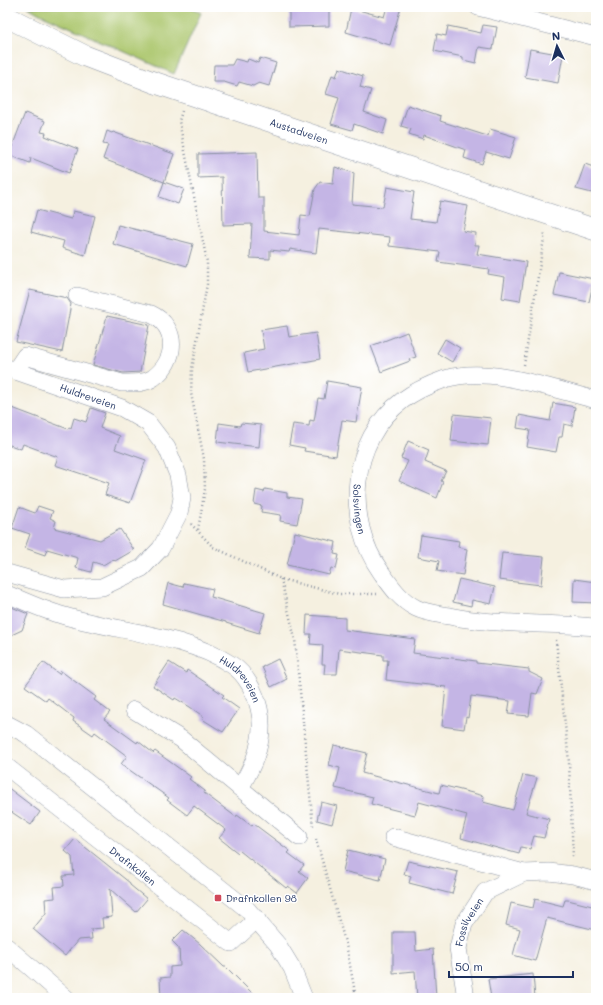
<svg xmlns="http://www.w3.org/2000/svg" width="603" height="1005" viewBox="0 0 603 1005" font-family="Mali,sans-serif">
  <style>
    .green { fill: #abc66c; stroke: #637a65 }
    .building { fill: #c4b5e5 }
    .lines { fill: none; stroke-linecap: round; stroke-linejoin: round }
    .minor-casing { stroke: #88909f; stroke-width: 18 }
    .major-casing { stroke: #88909f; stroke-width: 22 }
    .path { stroke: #88909f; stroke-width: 2.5; stroke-dasharray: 1 3; stroke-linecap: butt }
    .minor { stroke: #fff; stroke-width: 17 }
    .major { stroke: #fff; stroke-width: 21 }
    .poi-dot { fill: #d1495b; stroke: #fff; stroke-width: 1.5 }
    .labels { text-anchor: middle; stroke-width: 3; stroke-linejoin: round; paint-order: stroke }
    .street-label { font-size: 10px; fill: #1b2f5e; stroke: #fff }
    .poi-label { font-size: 10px; fill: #1b2f5e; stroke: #fff; text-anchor: start }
  </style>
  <rect width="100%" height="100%" fill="#fff"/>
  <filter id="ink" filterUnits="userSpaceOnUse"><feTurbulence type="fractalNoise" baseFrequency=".025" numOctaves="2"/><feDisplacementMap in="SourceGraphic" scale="8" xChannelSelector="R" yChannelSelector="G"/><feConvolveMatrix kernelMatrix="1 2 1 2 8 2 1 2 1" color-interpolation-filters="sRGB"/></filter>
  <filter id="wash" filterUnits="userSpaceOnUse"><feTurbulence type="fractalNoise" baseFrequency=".012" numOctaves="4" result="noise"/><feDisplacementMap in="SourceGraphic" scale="16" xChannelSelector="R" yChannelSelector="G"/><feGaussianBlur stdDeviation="0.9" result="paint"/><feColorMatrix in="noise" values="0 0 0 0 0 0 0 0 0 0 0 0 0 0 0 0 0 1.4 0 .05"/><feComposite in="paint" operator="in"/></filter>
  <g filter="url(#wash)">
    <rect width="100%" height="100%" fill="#f5f0e0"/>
    <polygon class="green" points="28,7 191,7 201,13 174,74 38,13"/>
    <g id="blocks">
      <g class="building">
        <polygon points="289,7 329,7 329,26 289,27"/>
        <polygon points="387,7 401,7 390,45 346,32 351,8 384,17"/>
        <polygon points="483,25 497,27 493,49 479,47 476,63 463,60 463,57 434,51 437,34 446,36 448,26 481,33"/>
        <polygon points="530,49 563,55 558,83 525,77"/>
        <polygon points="260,58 276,63 269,86 259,83 253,86 239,82 237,86 224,82 213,82 214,65 232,65 235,59 247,62 248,59 258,63"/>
        <polygon points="339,68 363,76 360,87 371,90 364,112 387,120 383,134 354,124 352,130 331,124 339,98 326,94 332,75 336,77"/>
        <polygon points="408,105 441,116 440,121 484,135 488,136 490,129 516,137 509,159 486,152 482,164 464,158 466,150 424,135 423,139 409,134 411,129 401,126"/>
        <polygon points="25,113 45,121 41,132 46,133 45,136 78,149 69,173 31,158 30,163 9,155"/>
        <polygon points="107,131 112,133 113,132 174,154 164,182 103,159 108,145 103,144"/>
        <polygon points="257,152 258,198 264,198 264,231 299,235 301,215 310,216 315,189 320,182 333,184 335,167 354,173 352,204 383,207 387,187 414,192 410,219 436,222 440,201 468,206 463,231 476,233 475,245 479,245 477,254 526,262 520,301 502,298 505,277 488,274 489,269 438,262 440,252 389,246 390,237 319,229 316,253 290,249 289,252 270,250 270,259 250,258 252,224 223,225 222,177 198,178 198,154"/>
        <polygon points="585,164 596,168 596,194 576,189"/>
        <polygon points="164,182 184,189 178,204 159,197"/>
        <polygon points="37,210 71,219 73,211 95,216 85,255 62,248 64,241 31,232"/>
        <polygon points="118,225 193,244 187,266 113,244"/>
        <polygon points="559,272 594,279 589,302 554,295"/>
        <polygon points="30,290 67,298 71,304 62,352 16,342"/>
        <polygon points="107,316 149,325 140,372 123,373 93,365"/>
        <polygon points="287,326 289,337 316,333 320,359 248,372 244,353 264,349 261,330"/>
        <polygon points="407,332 416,357 409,359 410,361 381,372 371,346"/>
        <polygon points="445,339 460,348 452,362 437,353"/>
        <polygon points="327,381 362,387 356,422 342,420 336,456 304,451 305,448 289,445 293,424 309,426 310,420 314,421 318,398 324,399"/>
        <polygon points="553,403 575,407 572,426 564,424 562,437 559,437 556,452 527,447 530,430 517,428 519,415 550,421"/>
        <polygon points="7,406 68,429 69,427 71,428 74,418 86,422 91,408 105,413 100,428 120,436 115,449 146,460 130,503 105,495 109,483 55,465 58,457 23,444 21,449 7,444"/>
        <polygon points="454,414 491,418 488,445 451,441"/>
        <polygon points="219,423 240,426 241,423 261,425 259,447 217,442"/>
        <polygon points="408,441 429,450 425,462 446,471 441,481 443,482 437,498 399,481 408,461 401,458"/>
        <polygon points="265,489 287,493 287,497 302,499 297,524 280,521 281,515 261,512 262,506 254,504 256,490 264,492"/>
        <polygon points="38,506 53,511 50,518 56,521 54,528 100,540 120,529 134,550 115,561 113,559 103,565 93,562 91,572 76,568 78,558 47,549 45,555 25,548 30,534 12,528 19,507 35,513"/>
        <polygon points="295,532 336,542 334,554 339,555 336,569 331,568 329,575 287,565"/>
        <polygon points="421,535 459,541 458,547 467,549 463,575 437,571 439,561 418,557"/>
        <polygon points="502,553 544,557 541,585 499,580"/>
        <polygon points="459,579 495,587 491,604 472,600 471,606 453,602"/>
        <polygon points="574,579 596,582 596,603 573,602"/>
        <polygon points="168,583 183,587 184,583 213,589 211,597 265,613 259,633 226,623 226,622 163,604"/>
        <polygon points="7,605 28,614 22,630 7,637"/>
        <polygon points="307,615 345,618 345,630 415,639 413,653 476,661 476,663 529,669 529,672 543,679 537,694 532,693 529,716 508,714 510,701 471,696 468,718 466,717 464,729 442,726 446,687 386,680 388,660 383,660 383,655 339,649 337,674 324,674 325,664 322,664 323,645 310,644 311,634 306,634"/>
        <polygon points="278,659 287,679 271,687 262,667"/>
        <polygon points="43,662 59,674 61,671 96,697 94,700 110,712 104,719 137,743 138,741 153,753 155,751 191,777 189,779 205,791 204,793 236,817 237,815 252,826 254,824 290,851 288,853 304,865 299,871 308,878 297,893 288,886 286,888 240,851 238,853 219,838 226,830 194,806 187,815 167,800 169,798 121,764 127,756 95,732 93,735 73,721 74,718 48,698 46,701 25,686"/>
        <polygon points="169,662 186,673 187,670 224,695 222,697 239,709 223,732 202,719 204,717 190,707 175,698 174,700 153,686"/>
        <polygon points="334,745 367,753 362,773 439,793 441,785 484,796 483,802 513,810 523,775 537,778 526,813 549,819 544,838 534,836 530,849 521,847 519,854 461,838 467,815 419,802 415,815 371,804 373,797 335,788 340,768 329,765"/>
        <polygon points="7,787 40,812 31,825 7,809"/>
        <polygon points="321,802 337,806 332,824 317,820"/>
        <polygon points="75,839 130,883 130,885 147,899 136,912 110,889 112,917 102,918 103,928 91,929 92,939 78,940 65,956 33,929 46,913 45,899 55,898 54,887 64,886 63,876 74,875 72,857 65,851"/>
        <polygon points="348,850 385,859 380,880 343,871"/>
        <polygon points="408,861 458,872 452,894 409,883 411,876 404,874"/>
        <polygon points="535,899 563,906 565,900 568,900 596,907 596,930 547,918 535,961 513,955 520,929 506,925 511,903 533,908"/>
        <polygon points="183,930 200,944 224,967 226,967 257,998 161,998 160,978 170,977 170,967 180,966 179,948 172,941"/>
        <polygon points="393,932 415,932 416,951 433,949 436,998 417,998 415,971 393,973"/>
        <polygon points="533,974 535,998 491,998 488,979"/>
      </g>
    </g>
  </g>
  <g filter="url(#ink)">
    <use href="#blocks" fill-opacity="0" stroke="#88909f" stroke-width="1"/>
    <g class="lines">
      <defs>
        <g id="minor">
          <polyline points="478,7 596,37"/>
          <path id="s1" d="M7,368L122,408L148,423L167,448L178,475L182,498L179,513L161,548L142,568L102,587L64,589L7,573"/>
          <path d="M15,371L25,356L122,383C133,383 144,384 153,378C177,361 179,327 151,314L77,296"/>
          <path id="s2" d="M596,400C552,389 489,365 445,379C431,384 415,391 403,400C349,440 344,520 381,572C391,586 400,600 416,608C426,613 437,614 449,616C497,626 547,622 596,627"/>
          <path id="s3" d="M7,594C24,601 41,609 58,614C114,632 182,633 232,665C246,674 255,692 259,708C266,737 255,763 240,788"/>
          <polyline points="134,710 181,739 299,837"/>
          <polyline points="7,724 26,734 247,909 278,945 292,968 304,998"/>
          <path id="s4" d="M7,767L231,943L257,919"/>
          <polyline points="393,837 524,873"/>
          <polyline points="7,947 66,998"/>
          <path id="s5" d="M466,998L458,948L464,924L485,892L524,873L549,872L573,875L596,881"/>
        </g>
        <g id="major">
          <path id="s6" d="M7,17L85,56L153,82L596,230"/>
        </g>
      </defs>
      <use href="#minor" class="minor-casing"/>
      <use href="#major" class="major-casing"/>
      <g class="path">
        <polyline points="182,111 179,121 207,262 207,284 192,369 191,393 204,459 205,489 198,530"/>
        <polyline points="524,365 545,232"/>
        <polyline points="191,524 213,547 281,579 339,594 377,594"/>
        <polyline points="281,579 295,639 313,826"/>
        <polyline points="556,640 569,762 573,858"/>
        <polyline points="316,839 347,949 356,998"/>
      </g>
      <use href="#minor" class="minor"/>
      <use href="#major" class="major"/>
    </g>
  </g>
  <rect class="poi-dot" x="214" y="894" width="8" height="8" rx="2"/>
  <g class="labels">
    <g class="street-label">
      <text dy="4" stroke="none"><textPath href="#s6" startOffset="314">Austadveien</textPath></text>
      <text dy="4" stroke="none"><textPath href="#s1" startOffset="86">Huldreveien</textPath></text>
      <text dy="4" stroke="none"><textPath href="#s2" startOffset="325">Solsvingen</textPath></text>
      <text dy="4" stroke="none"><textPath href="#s3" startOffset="253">Huldreveien</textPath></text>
      <text dy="4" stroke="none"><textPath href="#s4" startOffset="160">Drafnkollen</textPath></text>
      <text dy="4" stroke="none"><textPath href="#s5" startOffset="79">Fossilveien</textPath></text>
    </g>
    <g class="poi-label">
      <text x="226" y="902">Drafnkollen 98</text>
    </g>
  </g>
  <rect width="603" height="1005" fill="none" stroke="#fff" stroke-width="24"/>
  <g transform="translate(557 46) rotate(355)" stroke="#ffffff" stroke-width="3" paint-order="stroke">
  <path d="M0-3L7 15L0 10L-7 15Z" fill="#1b2f5e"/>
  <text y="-6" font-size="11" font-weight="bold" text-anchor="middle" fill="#1b2f5e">N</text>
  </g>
  <path d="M449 971v6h124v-6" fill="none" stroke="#1b2f5e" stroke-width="2"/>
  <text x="455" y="971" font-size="12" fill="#1b2f5e" stroke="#ffffff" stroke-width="3" paint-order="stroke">50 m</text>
</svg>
